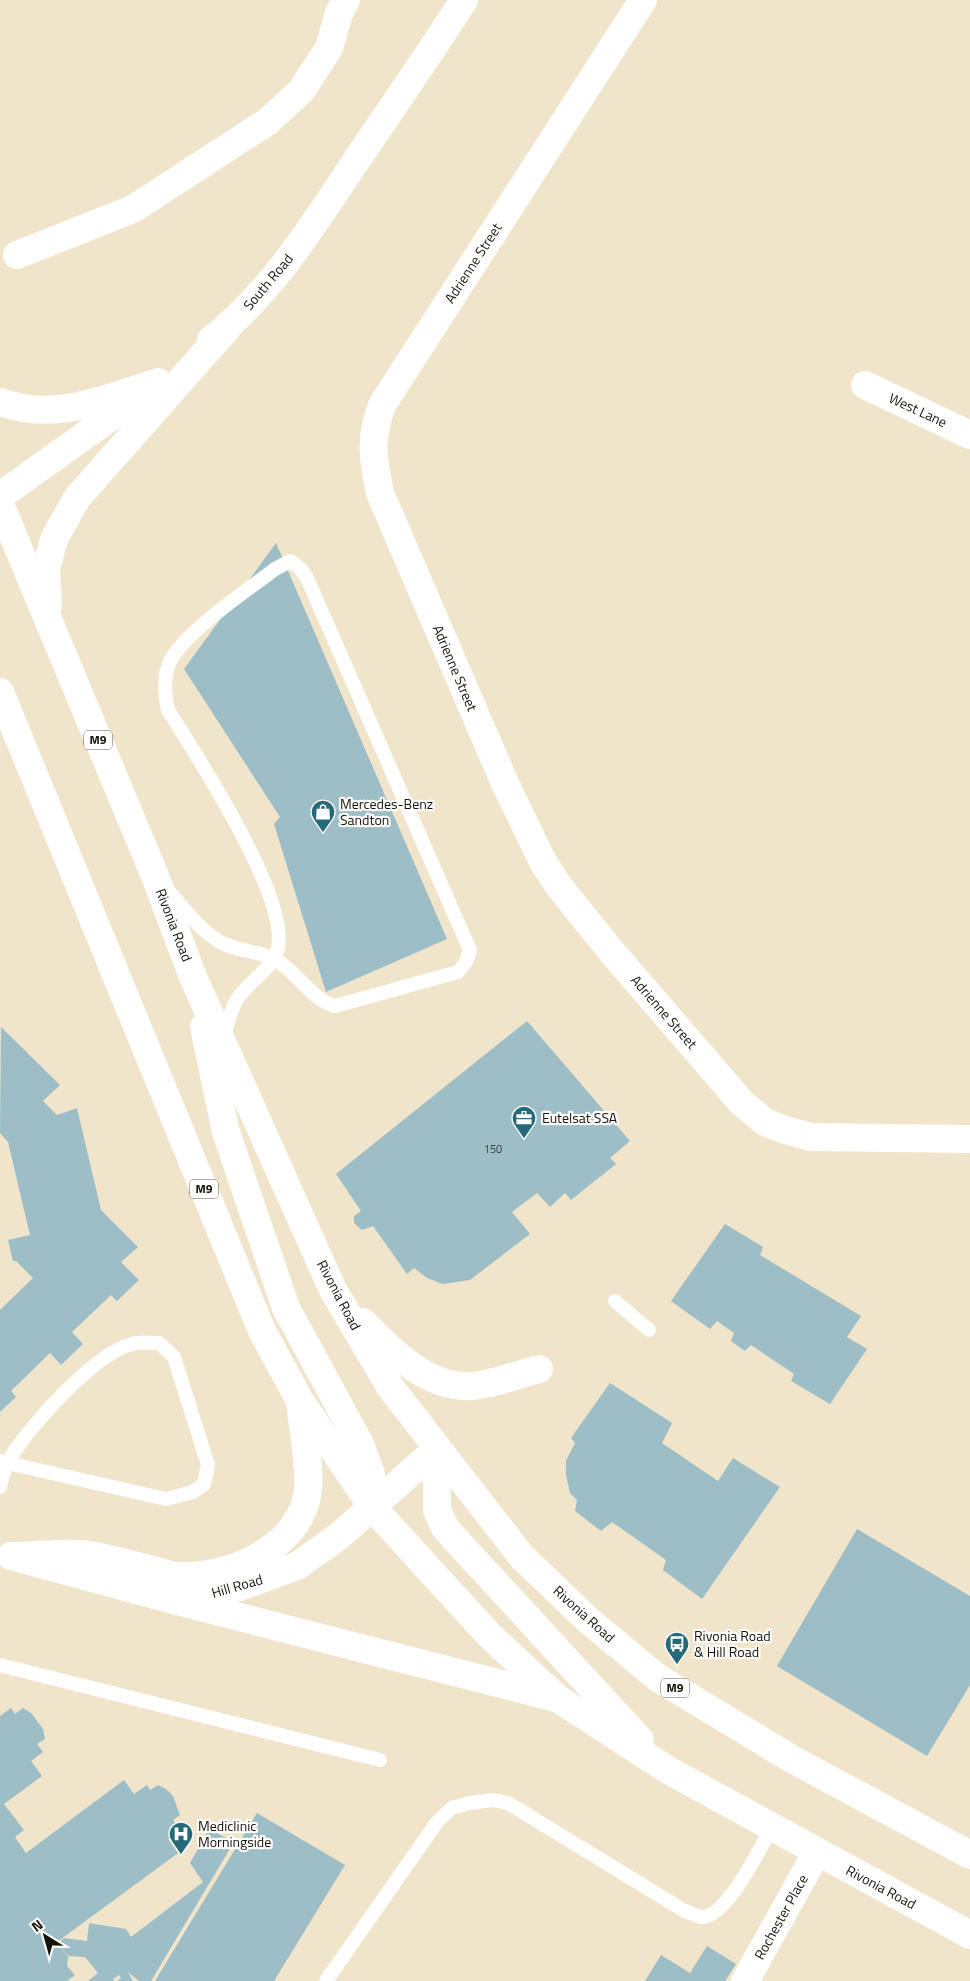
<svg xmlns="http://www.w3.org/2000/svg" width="970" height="1981" viewBox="0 0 970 1981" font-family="'Titillium Web',sans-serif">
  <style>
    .building { fill: #9dbdc7 }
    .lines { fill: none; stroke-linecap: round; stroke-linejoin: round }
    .lane { stroke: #fff; stroke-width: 14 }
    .street { stroke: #fff; stroke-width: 28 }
    .secondary { stroke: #fff; stroke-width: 28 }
    .primary { stroke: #fff; stroke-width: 28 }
    .labels { text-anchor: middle; stroke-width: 4.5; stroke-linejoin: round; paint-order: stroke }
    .number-label { font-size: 11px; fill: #383e38 }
    .shield { fill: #fff; stroke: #5d5a53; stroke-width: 1 }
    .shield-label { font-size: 12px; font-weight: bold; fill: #171309 }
    .street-label { font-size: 14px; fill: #171309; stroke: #fff }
    .poi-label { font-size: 14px; fill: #171309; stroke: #fff; text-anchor: start }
  </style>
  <rect width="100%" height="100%" fill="#f0e4ca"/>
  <g class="building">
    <polygon points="276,543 447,939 326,992 274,824 280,817 184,669"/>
    <polygon points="527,1021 630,1141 610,1158 616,1164 571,1200 565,1193 550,1207 537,1193 512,1212 530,1234 470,1280 443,1284 427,1278 414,1268 407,1274 373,1226 362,1230 354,1223 354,1216 361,1211 336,1174"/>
    <polygon points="1,1027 60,1085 43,1101 57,1115 77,1108 101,1210 138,1247 121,1262 139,1280 117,1301 111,1295 72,1332 83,1344 61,1365 50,1353 11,1391 16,1397 0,1412 0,1310 33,1278 16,1261 13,1261 8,1240 30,1235 8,1142 0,1133"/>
    <polygon points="725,1224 763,1247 760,1255 861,1316 847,1337 867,1349 830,1404 791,1381 794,1374 751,1345 745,1351 731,1341 734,1333 717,1321 710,1329 671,1301"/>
    <polygon points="610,1383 672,1423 662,1443 718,1481 733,1458 780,1487 702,1599 663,1570 666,1560 612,1522 601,1531 575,1511 577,1500 570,1493 566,1475 566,1461 575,1443 571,1438"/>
    <polygon points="857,1529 970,1596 970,1685 927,1756 777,1666"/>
    <polygon points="11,1708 15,1714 23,1708 31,1713 43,1729 45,1739 37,1744 43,1752 31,1761 42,1776 4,1804 24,1830 15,1837 26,1853 124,1780 134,1794 147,1785 150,1790 158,1785 166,1789 173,1796 180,1815 173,1820 180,1830 168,1839 178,1853 57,1942 68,1957 67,1966 75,1975 67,1981 0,1981 0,1716"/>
    <polygon points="257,1813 345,1865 274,1981 155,1981"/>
    <polygon points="209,1829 234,1842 151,1981 139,1981 128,1972 133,1981 117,1981 121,1978 119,1975 113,1979 114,1981 88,1981 98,1973 85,1957 68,1956 58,1943 64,1938 87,1941 89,1923 126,1929 131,1937 203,1882 190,1863"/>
    <polygon points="707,1946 736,1964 725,1981 645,1981 661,1955 690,1973"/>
  </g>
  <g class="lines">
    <g class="lane">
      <path d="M167,889C183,907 201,932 222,943C238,951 258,951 274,959C296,970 311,1000 335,1006L458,972L466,962L470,950L307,578L301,569L290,561L275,569C248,590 180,635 169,664C163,678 165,696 168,710C197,756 289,897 278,948C274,968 249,981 238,998C230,1010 227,1026 223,1041"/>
      <polyline points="615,1301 649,1330"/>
      <path d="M0,1461L7,1463L166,1499L193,1492L204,1484L208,1465L174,1357L159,1343C150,1343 140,1341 132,1344C95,1353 27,1428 8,1462C4,1469 2,1479 0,1487"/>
      <polyline points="0,1665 380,1760"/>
      <path d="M326,1981L437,1822L452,1808L469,1803L493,1800L508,1803L683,1910C688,1912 696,1916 702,1917C727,1917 760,1848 772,1827"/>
    </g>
    <g class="street">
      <path d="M643,0L382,405C369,441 373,457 380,493L504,781L543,862L558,885L611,951L742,1103L765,1122L785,1130L811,1137L970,1139"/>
      <polyline points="17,255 133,209 267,122 301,91 329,48 339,13 346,0"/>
      <polyline points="865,385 970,435"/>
      <polyline points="18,1558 177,1601 239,1587 297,1566 338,1537 437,1449"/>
      <polyline points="745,1981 817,1852"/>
    </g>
    <g class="secondary">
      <path d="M211,340C271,293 312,227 354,164C391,109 429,55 464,0"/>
      <polyline points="0,496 154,386"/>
    </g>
    <g class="primary">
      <path d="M0,402C54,422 106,399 158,382"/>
      <polyline points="0,504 155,876 193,977 333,1290 391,1388 522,1557 588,1620 658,1678 790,1758 970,1855"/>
      <polyline points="48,605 46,569 54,539 77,498 229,326"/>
      <polyline points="0,692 262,1331 299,1399 373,1508 490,1636 557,1698 668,1770 970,1935"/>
      <polyline points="204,1027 226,1132 286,1308 360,1444 371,1474 373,1504"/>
      <path d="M363,1322C391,1351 428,1389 472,1386C494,1384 517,1375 539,1369"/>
      <polyline points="437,1449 437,1510 445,1528 640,1740"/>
      <path d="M11,1556C36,1556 65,1551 90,1555C110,1559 130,1564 149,1569C159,1571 169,1576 179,1576C230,1579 303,1546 308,1489C310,1461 303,1431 300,1402"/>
      <polyline points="177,1601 556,1698"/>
    </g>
  </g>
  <defs>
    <symbol id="shop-pin" viewBox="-11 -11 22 30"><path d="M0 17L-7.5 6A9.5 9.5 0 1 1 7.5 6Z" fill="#26697b" stroke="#fff"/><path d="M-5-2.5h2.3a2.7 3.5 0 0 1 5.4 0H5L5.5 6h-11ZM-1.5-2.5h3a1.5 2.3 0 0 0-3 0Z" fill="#fff"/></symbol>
    <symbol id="office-pin" viewBox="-11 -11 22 30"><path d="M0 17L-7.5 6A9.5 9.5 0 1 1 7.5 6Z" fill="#26697b" stroke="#fff"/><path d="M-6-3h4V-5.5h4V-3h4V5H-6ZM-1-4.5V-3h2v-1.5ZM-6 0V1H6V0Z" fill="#fff"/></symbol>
    <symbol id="bus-pin" viewBox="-11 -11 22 30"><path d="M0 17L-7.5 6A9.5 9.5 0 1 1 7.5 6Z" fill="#26697b" stroke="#fff"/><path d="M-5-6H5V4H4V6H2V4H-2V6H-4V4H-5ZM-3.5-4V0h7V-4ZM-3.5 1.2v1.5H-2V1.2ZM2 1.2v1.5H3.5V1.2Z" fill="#fff"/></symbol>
    <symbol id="hospital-pin" viewBox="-11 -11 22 30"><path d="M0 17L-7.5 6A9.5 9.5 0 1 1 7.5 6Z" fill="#26697b" stroke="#fff"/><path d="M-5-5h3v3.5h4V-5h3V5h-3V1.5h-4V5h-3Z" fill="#fff"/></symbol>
  </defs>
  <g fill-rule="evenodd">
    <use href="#shop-pin" x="309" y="798" width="28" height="38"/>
    <use href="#office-pin" x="510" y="1104" width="28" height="38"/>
    <use href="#bus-pin" x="663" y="1630" width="28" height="38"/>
    <use href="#hospital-pin" x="167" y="1820" width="28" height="38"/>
  </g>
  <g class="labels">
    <g class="number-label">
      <text x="493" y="1153">150</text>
    </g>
    <g class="shield">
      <rect x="84" y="730.5" width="28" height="19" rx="4"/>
      <rect x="190" y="1179.5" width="28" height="19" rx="4"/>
      <rect x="661" y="1678.5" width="28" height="19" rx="4"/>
    </g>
    <g class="shield-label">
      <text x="98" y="744">M9</text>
      <text x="204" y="1193">M9</text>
      <text x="675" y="1692">M9</text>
    </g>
    <g class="street-label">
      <text transform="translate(473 263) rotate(-57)" y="5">Adrienne Street</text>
      <text transform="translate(268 282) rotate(-50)" y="5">South Road</text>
      <text transform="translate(918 410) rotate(25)" y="5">West Lane</text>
      <text transform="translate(455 668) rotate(67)" y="5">Adrienne Street</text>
      <text transform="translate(174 925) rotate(69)" y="5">Rivonia Road</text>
      <text transform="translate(664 1012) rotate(49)" y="5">Adrienne Street</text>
      <text transform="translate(339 1295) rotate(62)" y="5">Rivonia Road</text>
      <text transform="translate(237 1586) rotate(-16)" y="5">Hill Road</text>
      <text transform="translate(584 1614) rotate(42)" y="5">Rivonia Road</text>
      <text transform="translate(881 1887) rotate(28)" y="5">Rivonia Road</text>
      <text transform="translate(781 1917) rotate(-61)" y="5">Rochester Place</text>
    </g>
    <g class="poi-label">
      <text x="340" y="809">Mercedes-Benz<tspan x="340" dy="16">Sandton</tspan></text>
      <text x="542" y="1123">Eutelsat SSA</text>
      <text x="694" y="1641">Rivonia Road<tspan x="694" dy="16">&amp; Hill Road</tspan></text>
      <text x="198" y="1831">Mediclinic<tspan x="198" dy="16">Morningside</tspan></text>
    </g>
  </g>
  <g transform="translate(45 1936) rotate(323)" stroke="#ffffff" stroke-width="4" paint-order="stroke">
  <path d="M0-4L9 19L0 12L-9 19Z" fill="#171309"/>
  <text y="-8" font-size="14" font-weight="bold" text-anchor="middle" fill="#171309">N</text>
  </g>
</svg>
